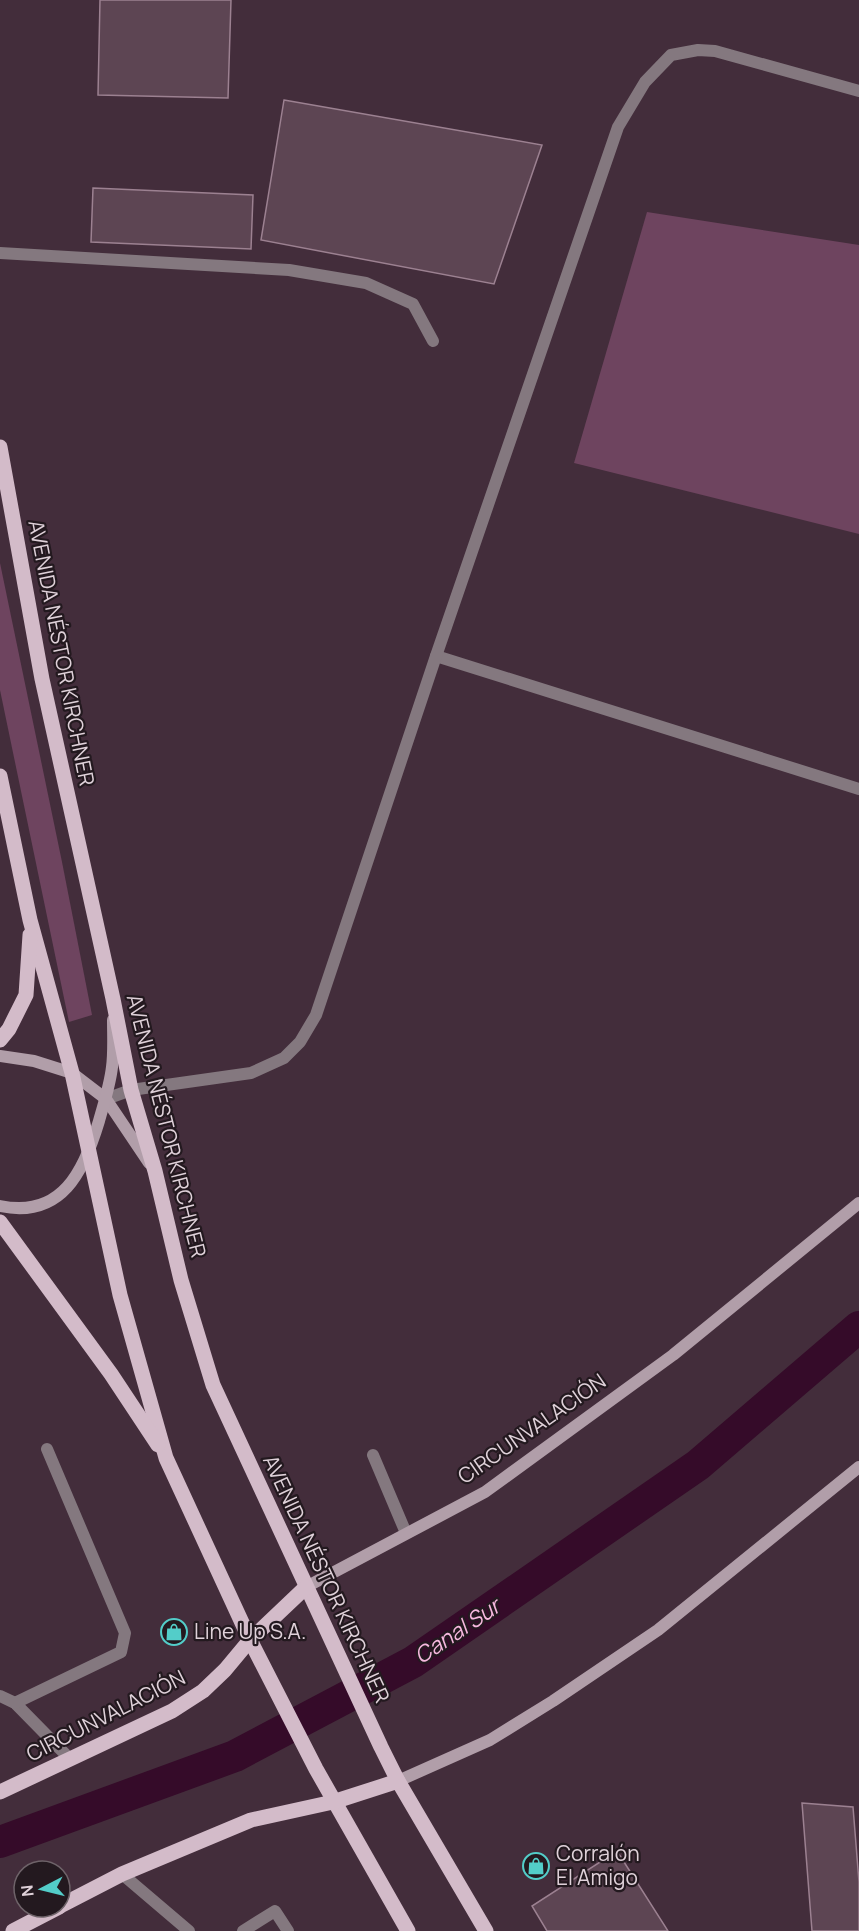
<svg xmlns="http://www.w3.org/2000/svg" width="859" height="1931" viewBox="0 0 859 1931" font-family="Manrope,sans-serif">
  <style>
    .green { fill: #6e445f }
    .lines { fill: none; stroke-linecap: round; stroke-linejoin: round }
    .canal { stroke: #350b29; stroke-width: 32 }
    .building { fill: #5d4553; stroke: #9c8191; stroke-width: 1.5 }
    .lane { stroke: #84787f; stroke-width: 12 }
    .street { stroke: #84787f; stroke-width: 12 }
    .secondary { stroke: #b19ea9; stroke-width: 12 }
    .primary { stroke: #d3bbc9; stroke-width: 15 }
    .labels { text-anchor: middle; stroke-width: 4.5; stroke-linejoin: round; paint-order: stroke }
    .street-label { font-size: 21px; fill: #dfd1d9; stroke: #23191f }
    .poi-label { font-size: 21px; fill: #dfd1d9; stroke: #23191f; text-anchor: start }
    .water-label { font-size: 22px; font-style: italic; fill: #f6b8de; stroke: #23191f }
  </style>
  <rect width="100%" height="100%" fill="#432d3b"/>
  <g class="green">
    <polygon points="647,212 859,245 859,534 574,463"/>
    <polygon points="0,563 62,862 92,1015 69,1022 0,690"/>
  </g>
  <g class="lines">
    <polyline class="canal" points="0,1842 235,1756 413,1662 698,1465 859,1327"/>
  </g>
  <g class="building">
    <polygon points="100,0 231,0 228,98 98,95"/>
    <polygon points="284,100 542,145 494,284 261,240"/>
    <polygon points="93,188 253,195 251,249 91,242"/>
    <polygon points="802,1803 853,1807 859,1882 859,1931 812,1931"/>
    <polygon points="617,1851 668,1931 547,1931 532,1906"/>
  </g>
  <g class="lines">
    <g class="lane">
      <polyline points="0,253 289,270 366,283 413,304 433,341"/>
      <polyline points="373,1455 406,1533"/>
      <polyline points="0,1696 15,1703 70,1759"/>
      <polyline points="15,1703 121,1652 125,1633 47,1449"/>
      <polyline points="122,1874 189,1931"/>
      <polyline points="243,1931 275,1911 288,1931"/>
    </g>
    <g class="street">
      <polyline points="436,656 859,789"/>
      <polyline points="106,1099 131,1090 251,1073 284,1058 300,1042 316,1015 436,656 618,127 645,82 671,55 698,50 715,51 859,91"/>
    </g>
    <g class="secondary">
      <polyline points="0,1056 34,1061 72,1073 106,1099 149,1163"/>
      <path d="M0,1206C62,1219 84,1171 99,1121C104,1103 110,1085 112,1067C114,1052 113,1036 113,1020"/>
      <polyline points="306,1587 485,1492 673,1355 859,1203"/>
      <polyline points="398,1781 490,1740 553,1701 658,1630 859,1467"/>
    </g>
    <g class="primary">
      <polyline points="0,447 42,679 113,999 131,1090 155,1171 181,1280 213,1385 381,1747 398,1781 486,1931"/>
      <polyline points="0,776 30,920 72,1073 120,1295 166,1458 250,1640 316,1769 408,1931"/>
      <polyline points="0,1040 9,1029 26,995 30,935"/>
      <polyline points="0,1222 111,1374 158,1445"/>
      <polyline points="0,1792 172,1711 203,1691 225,1670 250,1640 306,1587"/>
      <polyline points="60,1906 122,1874 251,1820 333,1802 398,1781"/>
      <polyline points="13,1931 59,1907"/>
    </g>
  </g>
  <defs>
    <symbol id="shop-ring" viewBox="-11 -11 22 22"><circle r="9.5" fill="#23191f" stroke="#53cdc9" stroke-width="1.5"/><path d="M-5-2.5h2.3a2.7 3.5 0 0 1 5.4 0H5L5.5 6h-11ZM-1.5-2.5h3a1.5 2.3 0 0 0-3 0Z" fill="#53cdc9"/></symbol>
  </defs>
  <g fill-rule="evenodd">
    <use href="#shop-ring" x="159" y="1617" width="30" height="30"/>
    <use href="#shop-ring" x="521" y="1851" width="30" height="30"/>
  </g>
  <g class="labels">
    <g class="street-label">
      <text transform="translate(61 653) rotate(79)" y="7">AVENIDA NÉSTOR KIRCHNER</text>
      <text transform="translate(166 1126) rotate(76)" y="7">AVENIDA NÉSTOR KIRCHNER</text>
      <text transform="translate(532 1429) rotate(-35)" y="7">CIRCUNVALACIÓN</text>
      <text transform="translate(326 1579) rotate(65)" y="7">AVENIDA NÉSTOR KIRCHNER</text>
      <text transform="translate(106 1716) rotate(-27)" y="7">CIRCUNVALACIÓN</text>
    </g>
    <g class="poi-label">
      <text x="194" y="1639">Line Up S.A.</text>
      <text x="556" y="1861">Corralón<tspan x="556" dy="24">El Amigo</tspan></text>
    </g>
    <g class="water-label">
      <text transform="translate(457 1631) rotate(-34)" y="8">Canal Sur</text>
    </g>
  </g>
  <g transform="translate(42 1889) rotate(263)"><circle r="28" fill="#23191f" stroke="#6e6369" stroke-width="1.5"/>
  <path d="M0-4.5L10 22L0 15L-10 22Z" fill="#53cdc9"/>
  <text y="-9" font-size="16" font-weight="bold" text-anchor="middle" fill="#dfd1d9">N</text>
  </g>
</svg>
